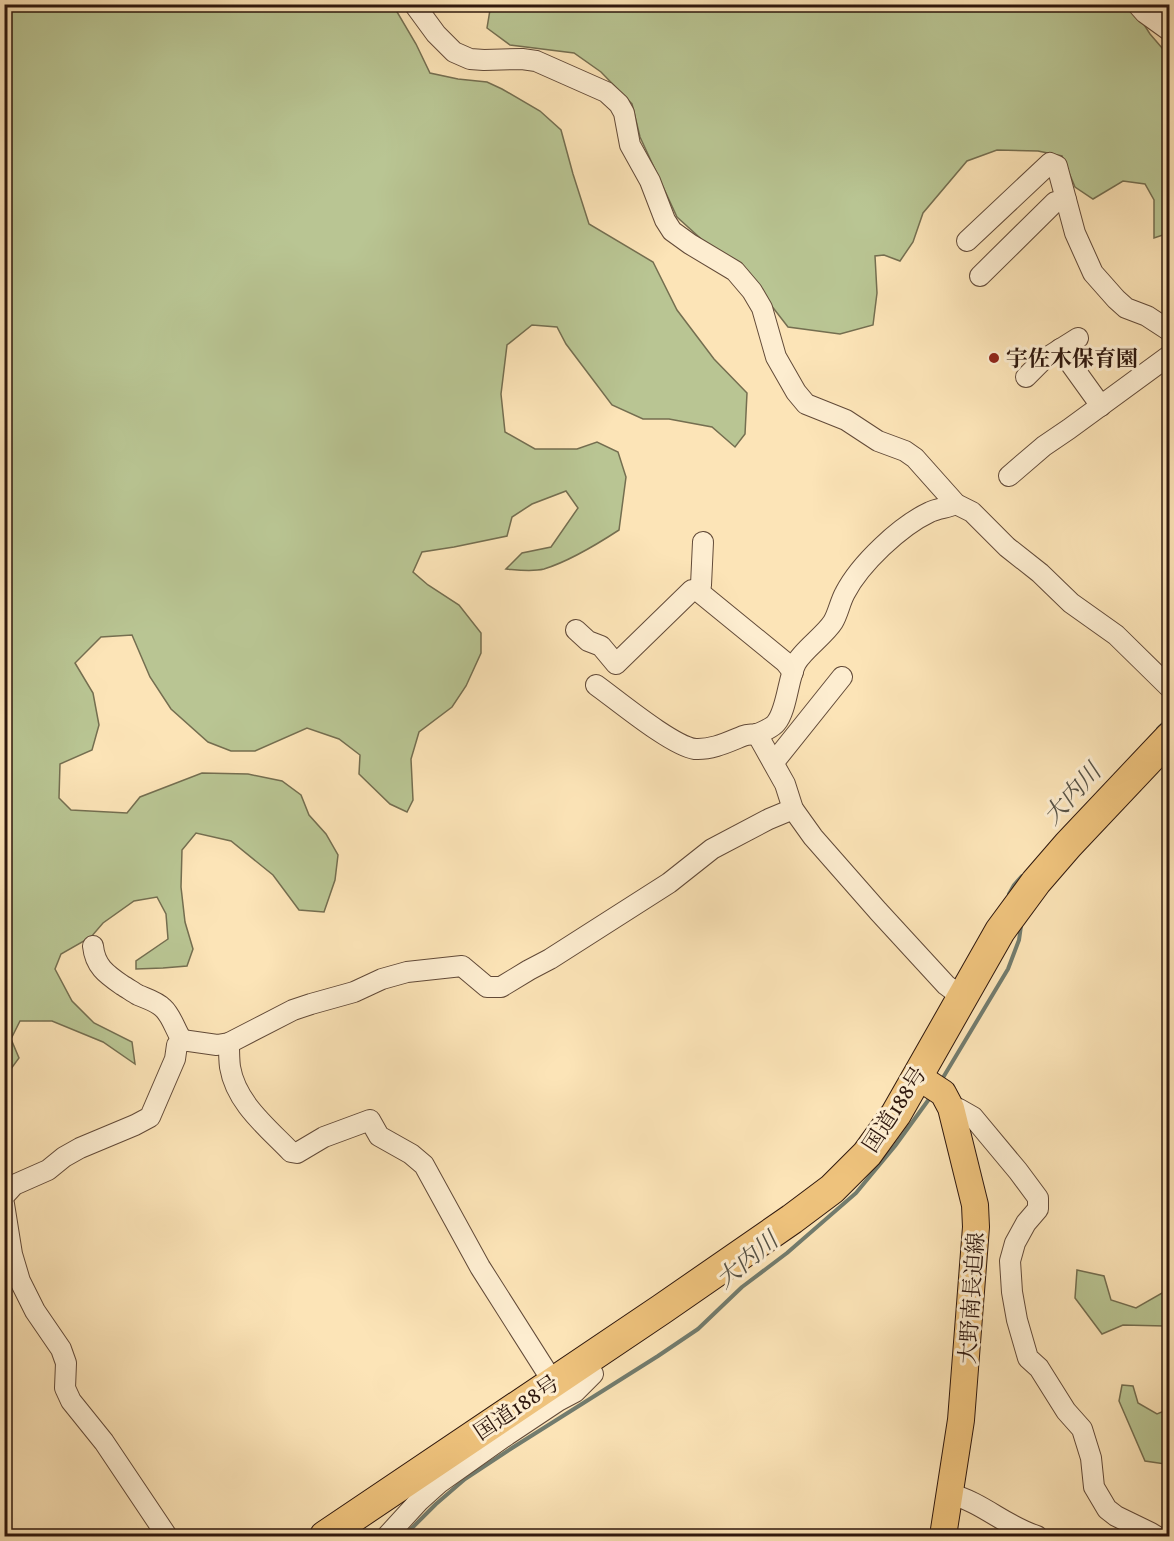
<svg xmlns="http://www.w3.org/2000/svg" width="1174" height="1541" viewBox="0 0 1174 1541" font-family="Vollkorn,'Noto Serif JP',serif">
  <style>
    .green { fill: #b9c593; stroke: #746e50; stroke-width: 1.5 }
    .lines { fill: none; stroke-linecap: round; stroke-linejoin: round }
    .stream { stroke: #727c6e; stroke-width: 4 }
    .minor-casing { stroke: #624a38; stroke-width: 22 }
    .major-casing { stroke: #2e170d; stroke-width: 28 }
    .highway-casing { stroke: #2e170d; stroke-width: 32 }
    .minor { stroke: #fdedd0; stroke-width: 20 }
    .major { stroke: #eec27c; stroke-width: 26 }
    .highway { stroke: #eec27c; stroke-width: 30 }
    .poi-dot { fill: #8f2418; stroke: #fdedd0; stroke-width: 2 }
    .labels { text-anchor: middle; stroke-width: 6; stroke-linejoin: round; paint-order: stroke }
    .poi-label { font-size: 22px; font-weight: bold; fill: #2e170d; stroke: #fdedd0; text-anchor: start }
    .street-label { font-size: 22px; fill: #2e170d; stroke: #fdedd0 }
    .water-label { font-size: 24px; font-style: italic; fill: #565246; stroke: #fdedd0 }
  </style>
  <rect width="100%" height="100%" fill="#fce4b7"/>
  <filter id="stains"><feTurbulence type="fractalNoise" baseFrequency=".00333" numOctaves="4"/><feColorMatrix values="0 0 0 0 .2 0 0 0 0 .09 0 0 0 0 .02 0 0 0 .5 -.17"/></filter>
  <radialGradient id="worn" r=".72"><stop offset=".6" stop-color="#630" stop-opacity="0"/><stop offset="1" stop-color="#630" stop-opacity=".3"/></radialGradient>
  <g class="green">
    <polygon points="491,4 1139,5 1136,12 1150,34 1169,56 1169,233 1154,238 1154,200 1145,184 1123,181 1093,199 1075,187 1062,156 1038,151 997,150 967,161 923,213 913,242 900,261 884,255 875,256 877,293 873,325 840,334 788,327 764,296 677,217 640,137 632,104 601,72 574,53 510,45 487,28"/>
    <path d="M5,5H393L416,44L430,73L458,79L487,82L502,89L540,111L561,130L573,174L589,224L653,262L677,310L714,359L747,393L745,434L735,447L712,427L669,419H643L612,405L566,344L557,327L532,325L507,345L501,394L505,432L535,449H577L597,442L618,452L626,477L619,530C596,545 570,561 544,569C532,572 518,570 506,569L522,553L551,547L578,508L566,491L532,504L512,517L507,536L454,547L422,552L413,572L428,585L459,605L481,633V653L466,686L452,707L419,732L411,759L413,800L407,812L390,804L359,774L360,755L339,739L307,728L255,751H231L208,742L171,709L150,677L132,635L101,637L75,663L93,693L99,725L92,750L60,764L59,798L71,810L127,813L140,797L202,773L248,774L282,781L301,795L309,815L326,834L338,855L335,880L324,912L299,910L273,875L231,841L196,833L182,850L181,887L185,922L193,949L187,966L163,968L136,969V961L168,939L166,914L157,897L134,901L103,923L91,937L61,954L55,969L72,1001L94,1023L132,1042L135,1064L103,1042L52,1021H20L11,1039L19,1058L5,1077Z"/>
    <polygon points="1077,1270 1104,1276 1111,1300 1136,1308 1169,1289 1169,1330 1165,1326 1123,1325 1102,1334 1075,1298"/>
    <polygon points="1122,1385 1133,1386 1138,1403 1157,1414 1169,1409 1169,1457 1165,1464 1145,1461 1119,1401"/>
  </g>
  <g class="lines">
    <g class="stream">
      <polyline points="1158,729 1170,717"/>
      <polyline points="1009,894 1014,885 1022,876"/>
      <polyline points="941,1081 1008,969 1019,940 1021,926"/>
      <polyline points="404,1536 436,1504 465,1479 512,1448 658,1356 698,1329 742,1287 787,1253 856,1193 895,1146 932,1095"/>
    </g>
    <defs>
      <g id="minor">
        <polyline points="414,4 436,34 454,52 470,59 484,60 522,59 536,61 606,92 619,104 624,113 630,145 650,181 665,220 672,231 690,244 735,271 752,291 762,308 776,357 796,392 806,404 846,420 878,441 905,451 915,458 956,504 972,512 1007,547 1040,573 1071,603 1116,635 1170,688"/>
        <polyline points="1137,4 1145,13 1170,31"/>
        <polyline points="967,241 1050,163 1057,166 1075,233 1093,273 1116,299 1126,308 1147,316 1170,331"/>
        <polyline points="980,276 1055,202 1066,200"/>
        <polyline points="1060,349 1101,406"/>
        <polyline points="1026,377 1043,360 1078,338"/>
        <polyline points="1009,476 1044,446 1069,429 1170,355"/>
        <polyline points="698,591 701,585 703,542"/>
        <polyline points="576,630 588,641 601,646 616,664 692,590 698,591 785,662 793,672"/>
        <path d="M596,685C617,700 672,746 695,749C712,750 728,742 743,736C748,734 752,735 756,734C761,733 773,727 776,723C787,710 788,678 796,663C803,650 825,635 833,622C838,614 840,602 845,593C860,564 900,526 930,512C938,508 947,508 956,504"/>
        <polyline points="757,734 785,784 793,809 813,837 878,911 946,985 962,997"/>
        <polyline points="774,762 842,677"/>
        <path d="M93,946C95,966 106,974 122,985C127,988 133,992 138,995C147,999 156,1001 163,1008C172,1016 175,1030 182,1040"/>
        <path d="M229,1043C229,1051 229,1059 230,1067C236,1103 267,1127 291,1152L297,1153L324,1137L370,1120L379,1136L411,1154L424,1165L480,1267L553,1382"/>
        <polyline points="951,1108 959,1109 973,1117 1018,1171 1038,1198 1038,1209 1026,1223 1015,1243 1010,1261 1012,1292 1017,1320 1028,1358 1039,1368 1066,1411 1082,1429 1091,1458 1094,1487 1107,1509 1116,1516 1151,1533 1156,1536"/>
        <polyline points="4,1196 14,1185 48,1170 64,1157 80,1148 135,1125 150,1117 175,1059 177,1045 182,1040 217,1045 229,1043 293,1010 311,1004 354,992 382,979 407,972 462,966 487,987 501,987 529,970 550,959 669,883 712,849 769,819 793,809"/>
        <polyline points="4,1204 12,1254 20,1281 35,1311 61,1349 66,1363 65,1388 71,1401 104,1442 167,1536"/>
        <path d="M950,1494C982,1502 1005,1526 1037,1536"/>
        <polyline points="387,1536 419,1501 439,1483 507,1435 558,1401 575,1392 593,1374 585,1361"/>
      </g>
      <polyline id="major" points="917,1076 943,1093 951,1108 975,1205 976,1227 961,1420 943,1536"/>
      <polyline id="highway" points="325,1536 662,1309 792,1219 832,1189 867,1154 896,1114 1000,931 1036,882 1068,845 1170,737"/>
    </defs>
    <use href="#minor" class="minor-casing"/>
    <use href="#major" class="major-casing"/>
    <use href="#highway" class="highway-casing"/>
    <use href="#minor" class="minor"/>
    <use href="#major" class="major"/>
    <use href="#highway" class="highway"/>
  </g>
  <circle class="poi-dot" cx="994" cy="358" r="6"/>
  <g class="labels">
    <g class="poi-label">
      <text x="1006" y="366">宇佐木保育園</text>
    </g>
    <g class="street-label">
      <text transform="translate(894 1109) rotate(-57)" y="8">国道188号</text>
      <text transform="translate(971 1298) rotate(-86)" y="8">大野南長迫線</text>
      <text transform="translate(516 1407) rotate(-34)" y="8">国道188号</text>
    </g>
    <g class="water-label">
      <text transform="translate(1072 794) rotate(-48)" y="8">大内川</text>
      <text transform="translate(747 1260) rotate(-40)" y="8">大内川</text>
    </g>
  </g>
  <rect width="1174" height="1541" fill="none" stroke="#fce4b7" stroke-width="24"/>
  <rect x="6" y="6" width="1162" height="1529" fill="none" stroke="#2e170d" stroke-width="3"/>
  <rect x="12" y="12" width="1150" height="1517" fill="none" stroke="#2e170d" stroke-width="1.5"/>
  <rect width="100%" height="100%" filter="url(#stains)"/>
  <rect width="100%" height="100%" fill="url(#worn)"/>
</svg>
